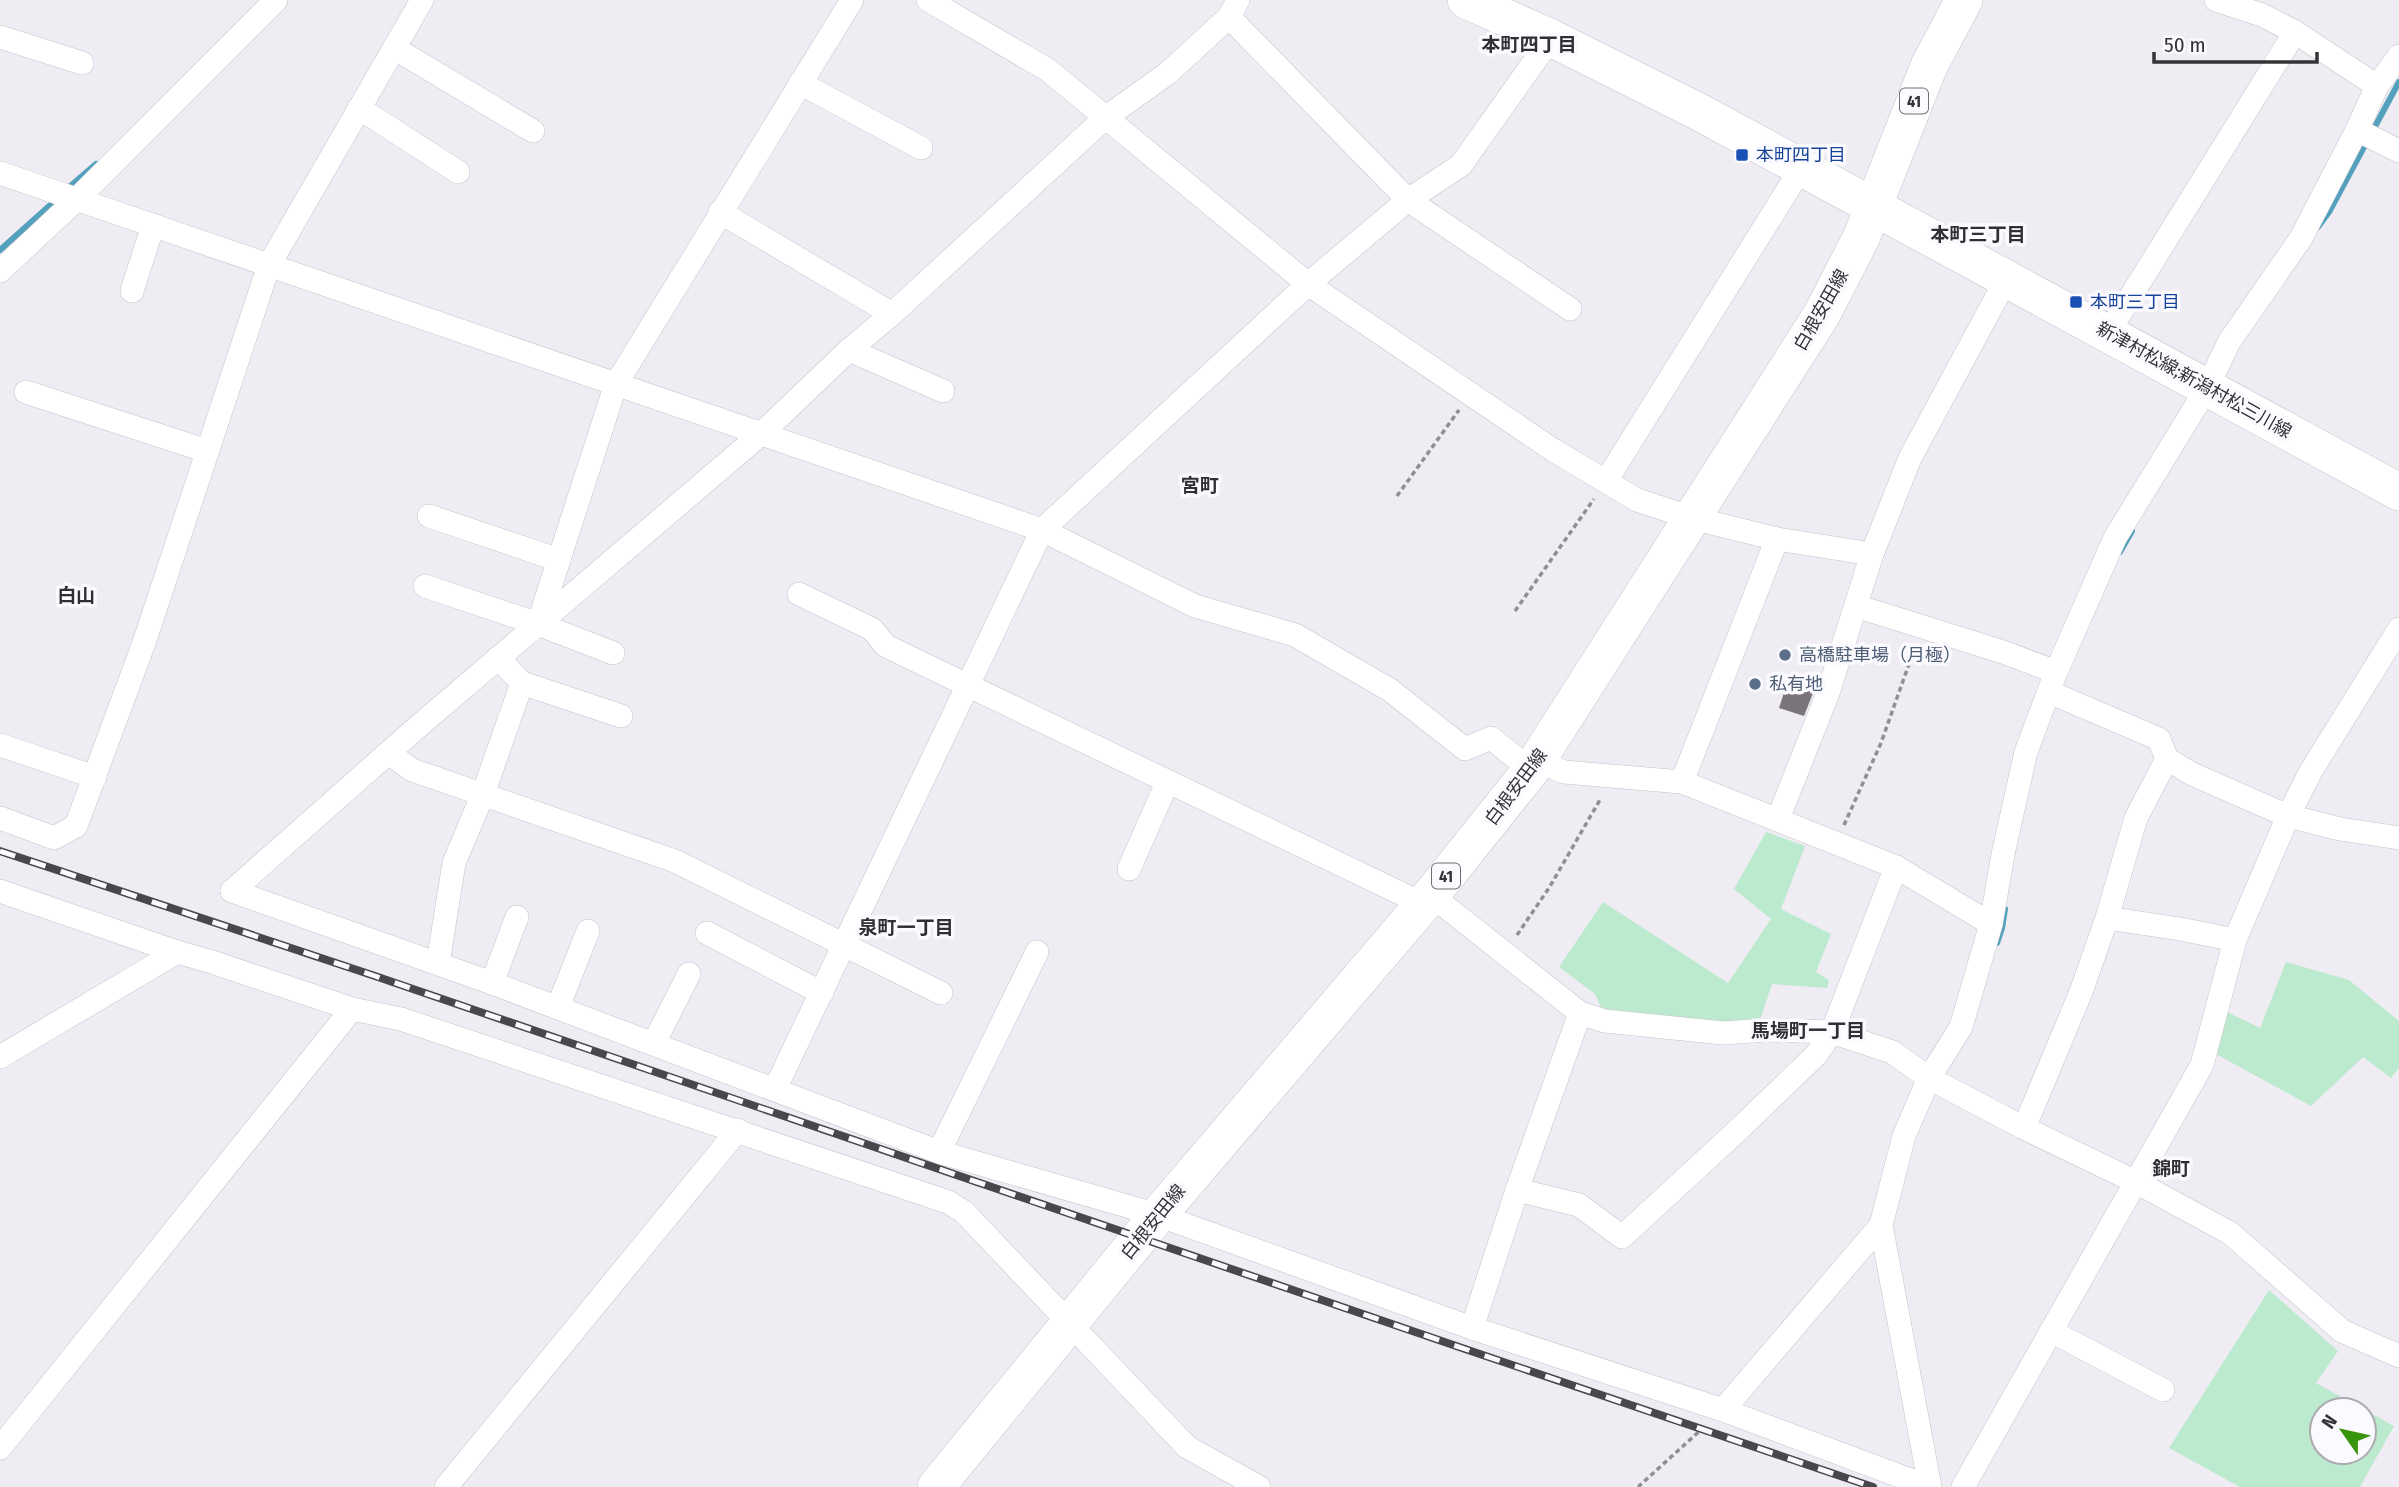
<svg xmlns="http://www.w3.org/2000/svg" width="2399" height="1487" viewBox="0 0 2399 1487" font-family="'Fira Sans Condensed','Noto Sans JP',sans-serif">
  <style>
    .green { fill: #bceace; fill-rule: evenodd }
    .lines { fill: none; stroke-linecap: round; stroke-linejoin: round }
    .stream { stroke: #53a1bc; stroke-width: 6 }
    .building { fill: #7a757b }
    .minor-casing { stroke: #c5c3ca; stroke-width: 24 }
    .primary-casing { stroke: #c5c3ca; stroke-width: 38 }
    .path { stroke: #918f94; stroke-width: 3.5; stroke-dasharray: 5 3.5; stroke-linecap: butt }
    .minor { stroke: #fff; stroke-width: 23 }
    .primary { stroke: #fff; stroke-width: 37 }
    .rail-casing { stroke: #49474b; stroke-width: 8 }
    .rail { stroke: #fbfaff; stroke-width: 5; stroke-dasharray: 16; stroke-linecap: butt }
    .transit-dot { fill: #1a4fb4; stroke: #fbfaff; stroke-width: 2.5 }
    .service-dot { fill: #5c6f8a; stroke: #fbfaff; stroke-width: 2.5 }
    .labels { text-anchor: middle; stroke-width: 7; stroke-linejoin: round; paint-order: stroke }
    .shield { fill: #fbfaff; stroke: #706f72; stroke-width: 2 }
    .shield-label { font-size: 16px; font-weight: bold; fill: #343336 }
    .transit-label { font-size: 18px; fill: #164399; stroke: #fbfaff; text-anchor: start }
    .street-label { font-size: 18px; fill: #343336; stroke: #fbfaff }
    .service-label { font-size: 18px; fill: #4e5e75; stroke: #fbfaff; text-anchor: start }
    .neighbourhood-label { font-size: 19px; font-weight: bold; fill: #312f35; stroke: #fbfaff }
  </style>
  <rect width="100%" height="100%" fill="#efecf4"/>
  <g class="green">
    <polygon points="1766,832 1805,846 1781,909 1831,934 1816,972 1829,980 1827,988 1772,984 1759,1023 1714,1026 1603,1012 1595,994 1559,967 1603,902 1728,983 1771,919 1734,889"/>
    <polygon points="2286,962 2349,980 2399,1021 2399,1068 2391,1078 2363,1057 2311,1106 2216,1054 2227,1012 2260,1028"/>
    <path d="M2269,1290L2338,1351L2316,1383L2394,1426L2360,1487H2240L2169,1448ZM2322,1410H2364V1452H2322Z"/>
  </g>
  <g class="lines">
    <g class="stream">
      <polyline points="67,189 96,164"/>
      <polyline points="2318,227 2329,212 2399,82"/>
      <polyline points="0,250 57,199"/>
      <polyline points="2120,552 2132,531"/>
      <polyline points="1997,943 2002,928 2005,909"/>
    </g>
  </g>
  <polygon class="building" points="1788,680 1815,688 1804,716 1779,708"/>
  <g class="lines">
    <defs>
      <g id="minor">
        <polyline points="928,0 1048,70 1308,284 1553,450 1637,500 1692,518 1777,539 1872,554"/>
        <polyline points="2216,0 2262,15 2295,32 2377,86"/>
        <polyline points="1229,17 1408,200 1570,309"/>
        <polyline points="0,37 82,63"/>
        <polyline points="394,48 533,131"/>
        <polyline points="800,83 921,148"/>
        <polyline points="359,108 458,172"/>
        <polyline points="2357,130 2399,151"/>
        <polyline points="0,173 1042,530 1195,606 1295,635 1390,690 1465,749 1491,738 1531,770"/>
        <polyline points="720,212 892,314"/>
        <polyline points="0,271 77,199 276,0"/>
        <polyline points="132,291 153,225"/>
        <polyline points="2108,333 2295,32"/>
        <polyline points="849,350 943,391"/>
        <polyline points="26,392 207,451"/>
        <polyline points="1606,481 1802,167"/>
        <polyline points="429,516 559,560"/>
        <polyline points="425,586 538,624 613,653"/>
        <polyline points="799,594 872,629 886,646 1423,904"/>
        <polyline points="1856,606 2003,652 2056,672"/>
        <polyline points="538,624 616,384 852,0"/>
        <polyline points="498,658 522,683 621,716"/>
        <polyline points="2049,692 2159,739 2167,759 2192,774 2288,816 2340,829 2399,838"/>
        <polyline points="0,745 95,777"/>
        <polyline points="390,754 412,770 675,861 941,993"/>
        <polyline points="1537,761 1564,772 1682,782 1896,867 1991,924"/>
        <polyline points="1682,782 1777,539"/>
        <polyline points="0,818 54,838 76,826 145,640 269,265 422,0"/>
        <polyline points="1778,819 1828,693 1872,554 1910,458 2007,278"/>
        <polyline points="1129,869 1167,783"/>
        <polyline points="0,891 177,952 212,962 352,1009 401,1019 948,1202 964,1212 1187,1447 1259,1487"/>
        <polyline points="232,891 492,983 939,1152 1158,1215 1472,1328 1723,1410 1929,1487"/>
        <polyline points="232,891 421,724 761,434 849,350 892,314 1105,118 1168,73 1229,17 1238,0"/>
        <polyline points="1431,895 1580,1013 1605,1021 1723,1033 1768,1030 1832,1032 1892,1052 1929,1078 2024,1128 2136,1182 2230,1233 2342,1331 2399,1356"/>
        <polyline points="2107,918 2180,929 2235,940"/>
        <polyline points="707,933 822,993"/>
        <polyline points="438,963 454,863 483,794 522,683"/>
        <polyline points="492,983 517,917"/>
        <polyline points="558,1007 588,931"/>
        <polyline points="654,1043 689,974"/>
        <polyline points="0,1057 177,952"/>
        <polyline points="775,1089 1042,530 1308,284 1408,200 1461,165 1551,38"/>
        <polyline points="2024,1128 2081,992 2107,918 2136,818 2167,759"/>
        <polyline points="939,1152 1037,952"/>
        <polyline points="1517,1190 1579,1205 1622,1237 1737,1131 1816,1055 1832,1032 1896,867"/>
        <polyline points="1881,1225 1930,1487"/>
        <polyline points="1472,1328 1517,1190 1580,1013"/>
        <polyline points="2051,1331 2163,1390"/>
        <polyline points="1723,1410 1881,1225 1904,1136 1929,1078 1961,1027 1991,924 2003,854 2026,752 2056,672 2115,538 2207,388 2229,342 2301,238 2357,130 2377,86 2399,56"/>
        <polyline points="0,1448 352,1009"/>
        <polyline points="446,1487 738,1130"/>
        <polyline points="1963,1487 2202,1065 2235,940 2288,816 2311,771 2399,629"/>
      </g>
      <g id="primary">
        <polyline points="1466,0 1551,38 1701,113 2399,492"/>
        <polyline points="936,1487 1158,1215 1431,895 1531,770 1822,314 1861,238 1929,66 1964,0"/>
      </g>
    </defs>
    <use href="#minor" class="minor-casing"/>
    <use href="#primary" class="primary-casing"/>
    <g class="path">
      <polyline points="1397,496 1459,410"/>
      <polyline points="1515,611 1594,499"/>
      <polyline points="1844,825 1881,743 1915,647"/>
      <polyline points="1517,935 1549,888 1601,798"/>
      <polyline points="1638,1487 1704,1427"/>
    </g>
    <use href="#minor" class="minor"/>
    <use href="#primary" class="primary"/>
    <defs>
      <polyline id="rail" points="0,851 375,976 1465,1349 1873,1487"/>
    </defs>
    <use href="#rail" class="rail-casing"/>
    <use href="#rail" class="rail"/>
  </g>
  <g class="transit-dot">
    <rect x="1735" y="148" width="14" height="14" rx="3.5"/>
    <rect x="2069" y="295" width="14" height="14" rx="3.5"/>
  </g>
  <g class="service-dot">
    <circle cx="1785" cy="655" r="7"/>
    <circle cx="1755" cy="684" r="7"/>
  </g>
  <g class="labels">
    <g class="shield">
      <rect x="1900" y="88.5" width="28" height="25" rx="5"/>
      <rect x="1432" y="863.5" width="28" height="25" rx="5"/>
    </g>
    <g class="shield-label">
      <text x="1914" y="107">41</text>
      <text x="1446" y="882">41</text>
    </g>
    <g class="transit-label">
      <text x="1756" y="161">本町四丁目</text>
      <text x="2090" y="308">本町三丁目</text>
    </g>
    <g class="street-label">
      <text transform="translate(1821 310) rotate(-60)" y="6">白根安田線</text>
      <text transform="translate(2194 380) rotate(29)" y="6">新津村松線;新潟村松三川線</text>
      <text transform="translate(1516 787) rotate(-53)" y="6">白根安田線</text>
      <text transform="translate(1153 1222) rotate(-51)" y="6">白根安田線</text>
    </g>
    <g class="service-label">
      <text x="1799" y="661">高橋駐車場（月極）</text>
      <text x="1769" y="690">私有地</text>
    </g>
    <g class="neighbourhood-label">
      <text x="1529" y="51">本町四丁目</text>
      <text x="1978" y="241">本町三丁目</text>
      <text x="1200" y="492">宮町</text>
      <text x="76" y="602">白山</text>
      <text x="906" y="934">泉町一丁目</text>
      <text x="1808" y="1037">馬場町一丁目</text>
      <text x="2171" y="1175">錦町</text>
    </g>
  </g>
  <g transform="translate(2343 1431) rotate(304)"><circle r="33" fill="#fbfaff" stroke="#abaaaf" stroke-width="2"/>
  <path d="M0-5L12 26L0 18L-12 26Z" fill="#39940d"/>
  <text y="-10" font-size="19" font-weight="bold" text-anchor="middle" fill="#343336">N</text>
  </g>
  <path d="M2154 52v10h163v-10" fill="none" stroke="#343336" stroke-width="3.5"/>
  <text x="2164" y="52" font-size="21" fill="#343336" stroke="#fbfaff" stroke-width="5" paint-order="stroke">50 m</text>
</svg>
